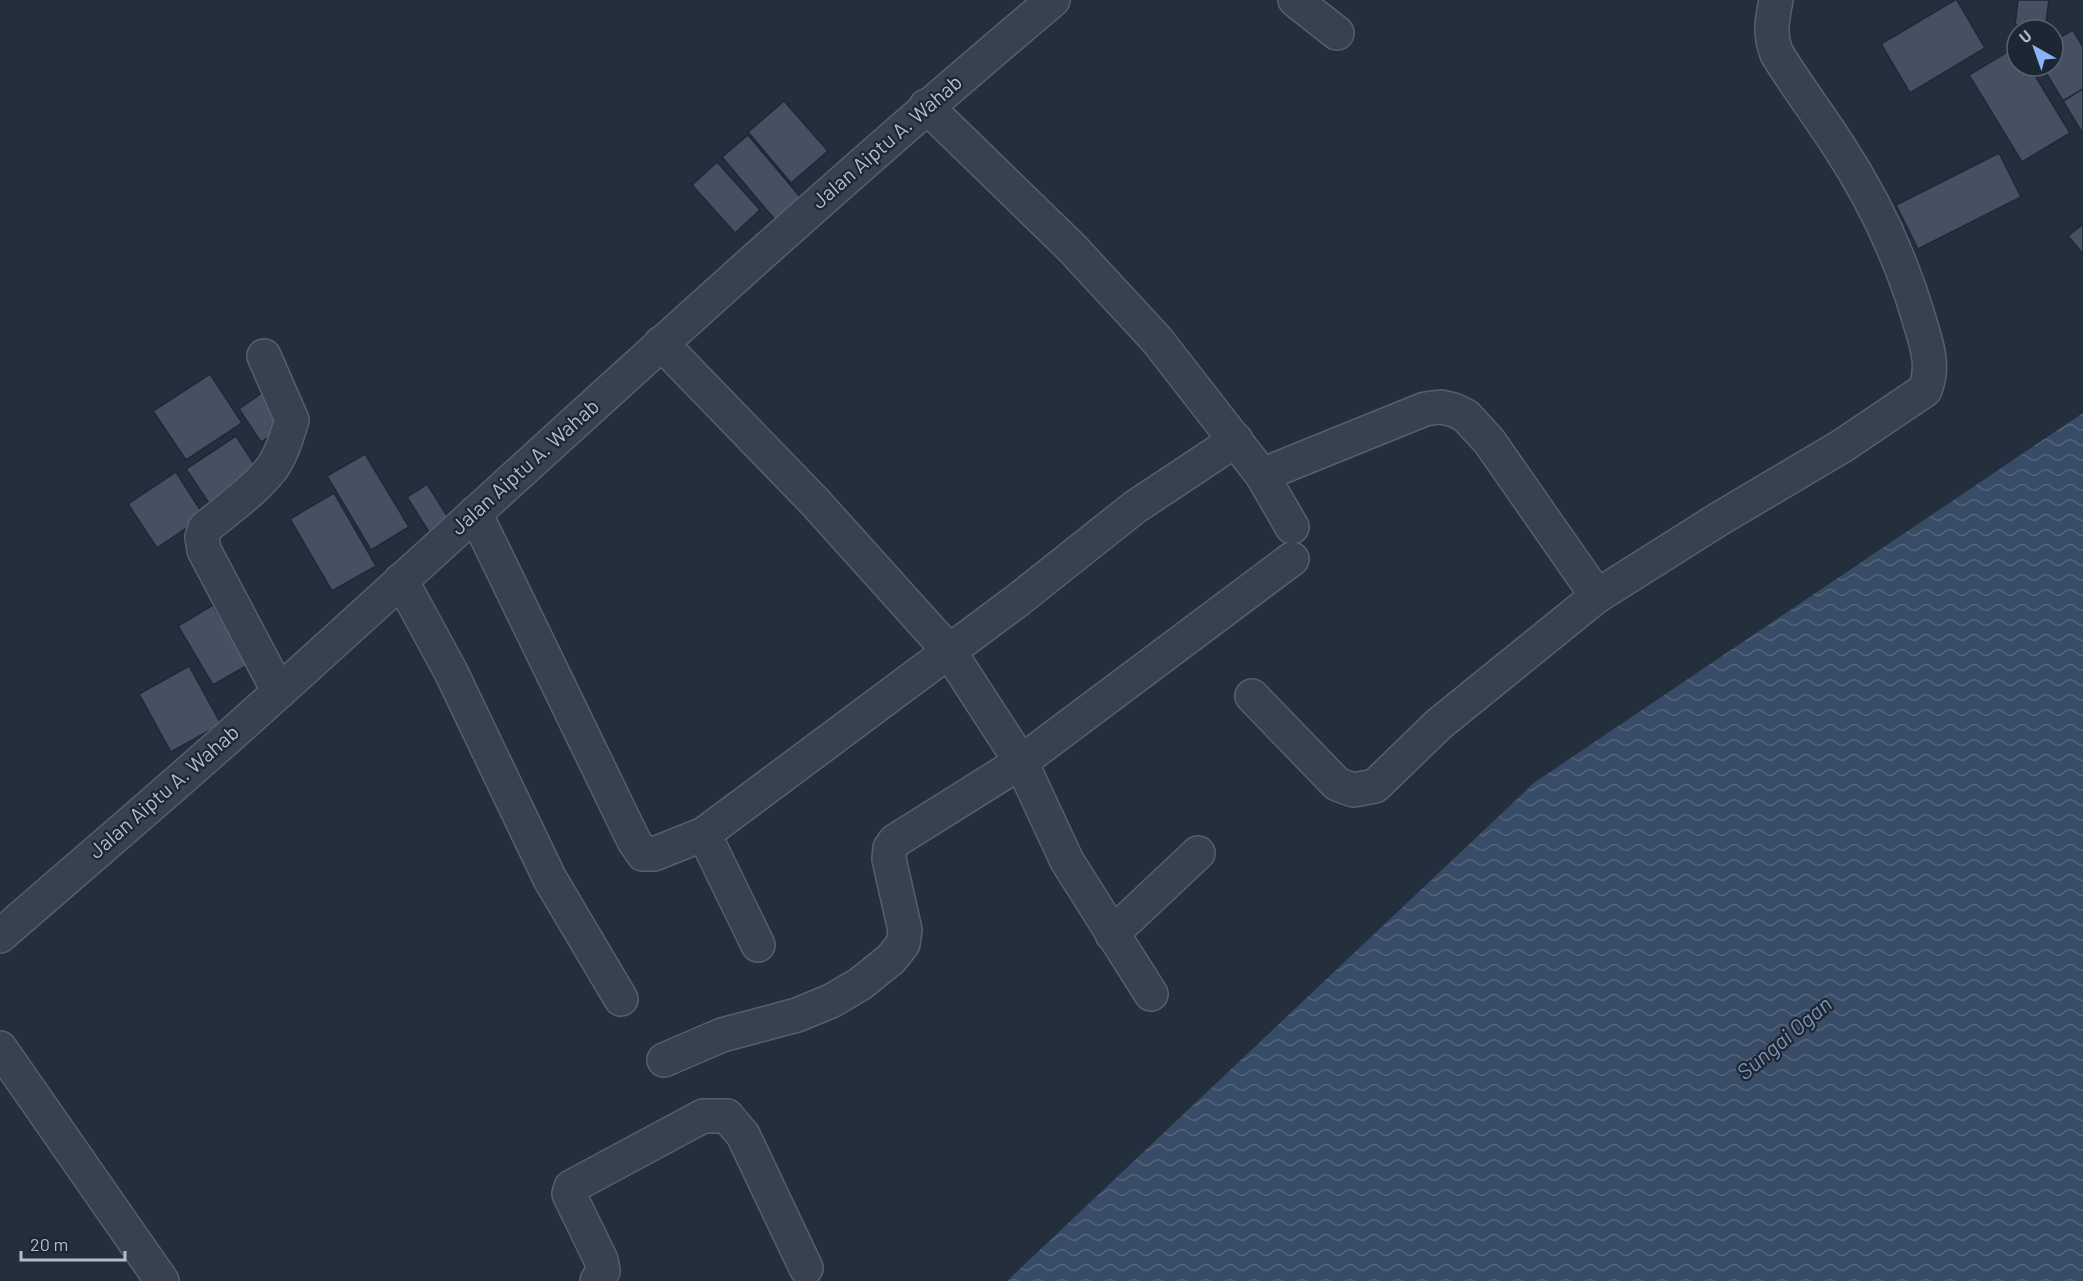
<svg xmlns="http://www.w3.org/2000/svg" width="2083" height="1281" viewBox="0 0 2083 1281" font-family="Barlow,sans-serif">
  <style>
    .water { fill: url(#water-waves) }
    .building { fill: #455162; stroke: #1f2835; stroke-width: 1.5 }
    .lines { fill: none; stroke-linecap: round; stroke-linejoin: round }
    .minor-casing { stroke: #565f6c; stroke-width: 36 }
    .minor { stroke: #38414e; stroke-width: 33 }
    .labels { text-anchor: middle; stroke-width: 4.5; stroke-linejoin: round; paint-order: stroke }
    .street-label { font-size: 21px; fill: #b4bcc9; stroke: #1d2633 }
    .water-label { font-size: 22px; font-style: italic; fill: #7c92b1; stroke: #1d2633 }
  </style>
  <defs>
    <pattern id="water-waves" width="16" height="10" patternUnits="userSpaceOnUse" patternTransform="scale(1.5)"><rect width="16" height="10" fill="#394c67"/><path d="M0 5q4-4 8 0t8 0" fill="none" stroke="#53647b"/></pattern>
  </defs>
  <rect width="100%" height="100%" fill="#242f3e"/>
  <polygon class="water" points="2083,413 2083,1281 1007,1281 1535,782"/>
  <g class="building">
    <polygon points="1955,0 1957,0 1985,48 1910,93 1881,44"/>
    <polygon points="2018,0 2049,0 2045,29 2015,25"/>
    <polygon points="2073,30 2083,47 2083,89 2063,101 2042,66 2053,66 2053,41"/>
    <polygon points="2017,46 2017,66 2029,66 2070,133 2022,162 1969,75"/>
    <polygon points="2083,89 2083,134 2063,101"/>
    <polygon points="784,101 828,151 791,183 748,132"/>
    <polygon points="748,135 807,205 781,227 722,157"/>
    <polygon points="1999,153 2021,197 1918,249 1896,205"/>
    <polygon points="717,162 760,210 735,233 692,185"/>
    <polygon points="2083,224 2083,254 2068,236"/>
    <polygon points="210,374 242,423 186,460 153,411"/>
    <polygon points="266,390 288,424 261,442 239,409"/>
    <polygon points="236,436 262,476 213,509 186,469"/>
    <polygon points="365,454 409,527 371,550 327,476"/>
    <polygon points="176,472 204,516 157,548 128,504"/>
    <polygon points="427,484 449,519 429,532 407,497"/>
    <polygon points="334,493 376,566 332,591 290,519"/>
    <polygon points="213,605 248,665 213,685 178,626"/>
    <polygon points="189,666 221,724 171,752 139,694"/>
  </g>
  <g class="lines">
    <defs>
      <g id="minor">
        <polyline points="1295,0 1337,33"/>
        <polyline points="926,106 1072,248 1157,340 1262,475 1292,527"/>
        <polyline points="661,343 814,501 949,651 1021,762 1067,861 1151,994"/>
        <path d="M264,356L292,420C287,436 282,454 272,468C254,491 228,509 205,528L202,537L204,550L279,692"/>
        <polyline points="1262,475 1425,409 1441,407 1454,410 1466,416 1489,441 1597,596"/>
        <polyline points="475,513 634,841 643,854 654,854 704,834 1018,600 1135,507 1236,440"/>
        <polyline points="401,580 451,672 550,879 621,999"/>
        <path d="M1252,696L1337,784L1353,790L1375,786L1439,724L1597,596L1719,519L1842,446L1925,390C1935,365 1926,343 1919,319C1901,258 1873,198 1838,145C1818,114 1796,85 1777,54C1769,35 1772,20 1776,0"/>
        <polyline points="704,834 758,945"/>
        <polyline points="1112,934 1198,853"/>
        <path d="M0,936C94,854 190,773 282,689C538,458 789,222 1053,0"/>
        <polyline points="0,1048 162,1281"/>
        <polyline points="664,1060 722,1035 797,1015 831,1001 860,984 891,959 903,944 905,930 889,859 890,848 895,841 1021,762 1292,559"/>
        <polyline points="597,1281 603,1271 601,1260 569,1194 571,1187 703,1116 727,1116 743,1135 806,1268"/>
      </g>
    </defs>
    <use href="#minor" class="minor-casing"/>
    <use href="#minor" class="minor"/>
  </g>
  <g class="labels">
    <g class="street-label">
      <text transform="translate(887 142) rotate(-41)" y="7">Jalan Aiptu A. Wahab</text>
      <text transform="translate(525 467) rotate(-42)" y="7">Jalan Aiptu A. Wahab</text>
      <text transform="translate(164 792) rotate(-41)" y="7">Jalan Aiptu A. Wahab</text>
    </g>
    <g class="water-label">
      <text transform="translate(1784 1038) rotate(-40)" y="8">Sungai Ogan</text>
    </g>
  </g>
  <g transform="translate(2035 48) rotate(320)"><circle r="28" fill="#1d2633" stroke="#59626f" stroke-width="1.5"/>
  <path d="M0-4.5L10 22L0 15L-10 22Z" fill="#8ab4f8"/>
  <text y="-9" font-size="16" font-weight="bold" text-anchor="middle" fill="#b4bcc9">U</text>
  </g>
  <path d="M21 1251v9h104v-9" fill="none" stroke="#b4bcc9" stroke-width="3"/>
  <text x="30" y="1251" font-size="18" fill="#b4bcc9" stroke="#1d2633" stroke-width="4.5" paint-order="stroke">20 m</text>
</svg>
